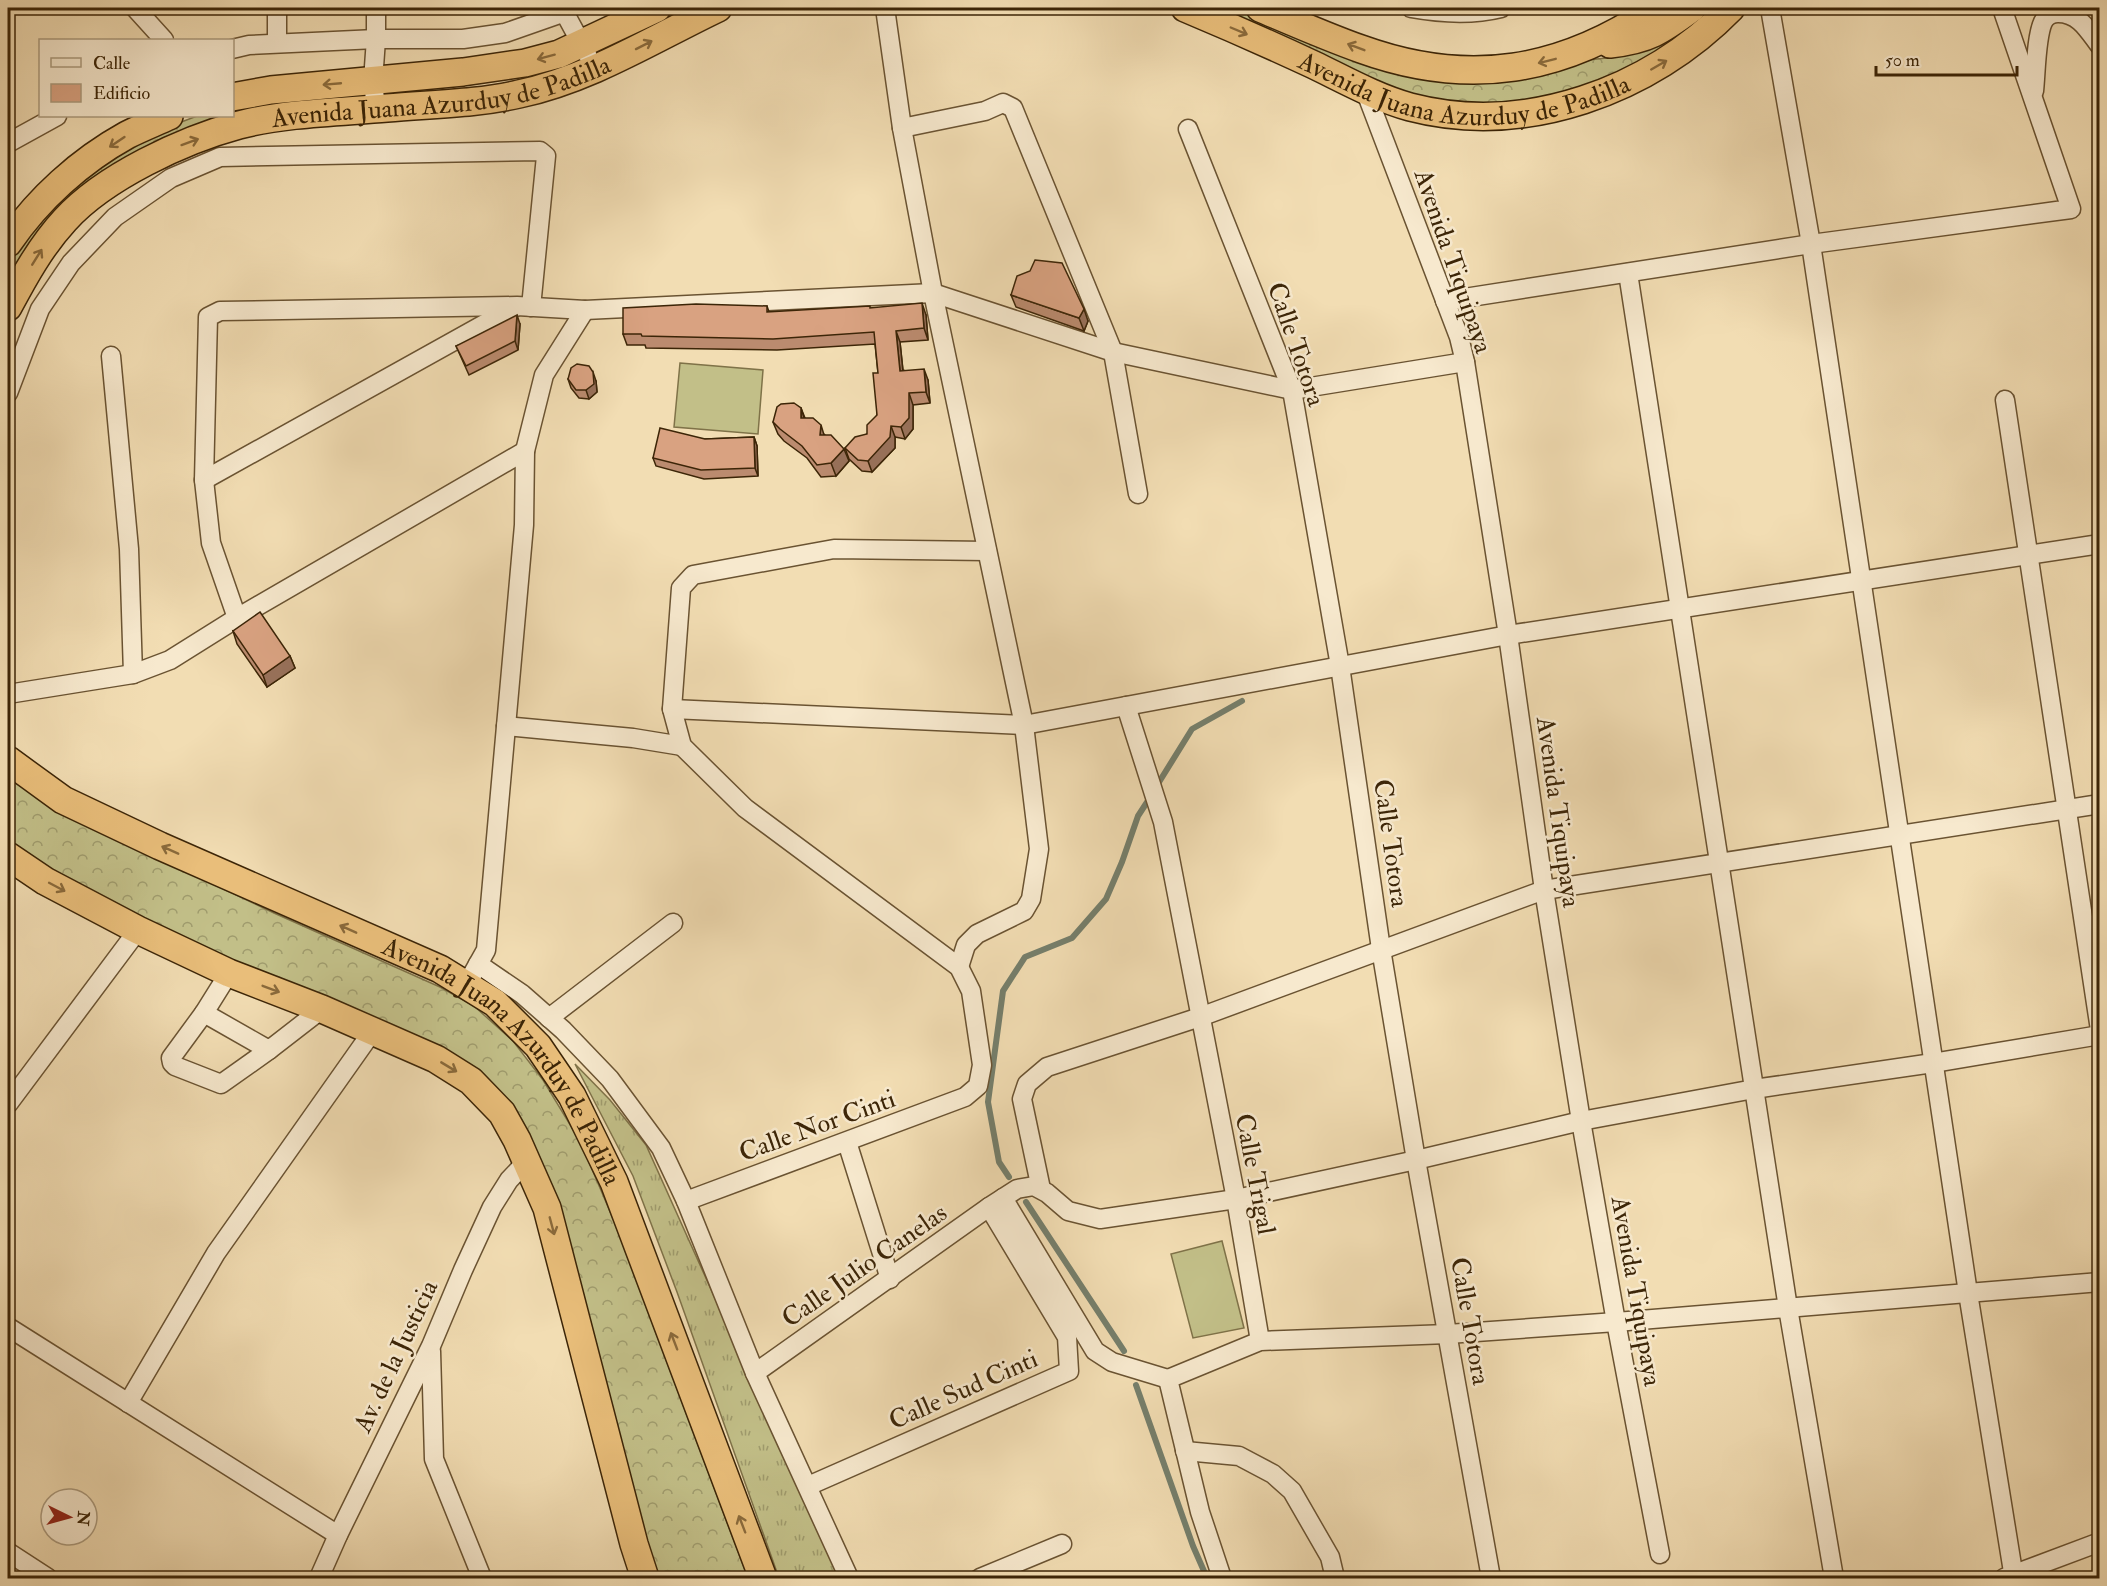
<svg xmlns="http://www.w3.org/2000/svg" width="2107" height="1586" viewBox="0 0 2107 1586" font-family="'IM FELL Double Pica',serif">
  <style>
    .grass { fill: url(#grass-tufts); stroke: #7f7248; stroke-width: 1.5 }
    .forest { fill: url(#forest-crowns); stroke: #7f7248; stroke-width: 1.5 }
    .pitch { fill: #c2bf88; stroke: #7f7248; stroke-width: 1.5 }
    .lines { fill: none; stroke-linecap: round; stroke-linejoin: round }
    .stream { stroke: #757f6c; stroke-width: 6 }
    .minor-casing { stroke: #6a5332; stroke-width: 21 }
    .highway-casing { stroke: #3c2507; stroke-width: 30 }
    .minor { stroke: #f7e9ce; stroke-width: 18 }
    .highway { stroke: #e9be7a; stroke-width: 27 }
    .wall { fill: #bb8b6f; stroke: #3c2507; stroke-width: 1.5 }
    .shaded-wall { fill: #98715a; stroke: #3c2507; stroke-width: 1.5 }
    .building { fill: #d9a281; stroke: #3c2507; stroke-width: 1.5 }
    .oneway { stroke: #8a6a3b }
    .labels { text-anchor: middle; stroke-width: 5; stroke-linejoin: round; paint-order: stroke }
    .street-label { font-size: 26px; fill: #3c2507; stroke: #f7e9ce }
  </style>
  <defs>
    <pattern id="grass-tufts" width="24" height="20" patternUnits="userSpaceOnUse" patternTransform="scale(1.5)"><rect width="24" height="20" fill="#c2bf88"/><path d="M3 7l-1-3M5 7V3M7 7l1-3M15 17l-1-3M17 17v-4M19 17l1-3" fill="none" stroke="#9f9b6d"/></pattern>
    <pattern id="forest-crowns" width="20" height="18" patternUnits="userSpaceOnUse" patternTransform="scale(1.5)"><rect width="20" height="18" fill="#c2bf88"/><path d="M2 6a3 3 0 1 1 6 0M12 15a3 3 0 1 1 6 0" fill="none" stroke="#9f9b6d"/></pattern>
  </defs>
  <rect width="100%" height="100%" fill="#f2ddb3"/>
  <filter id="stains"><feTurbulence type="fractalNoise" baseFrequency=".00333" numOctaves="4"/><feColorMatrix values="0 0 0 0 .2 0 0 0 0 .09 0 0 0 0 .02 0 0 0 .5 -.17"/></filter>
  <radialGradient id="worn" r=".72"><stop offset=".6" stop-color="#630" stop-opacity="0"/><stop offset="1" stop-color="#630" stop-opacity=".3"/></radialGradient>
  <polygon class="grass" points="575,1064 610,1100 646,1145 841,1578 779,1578 677,1292 633,1176"/>
  <g class="forest">
    <polygon points="1224,8 1234,8 1340,52 1576,61 1617,57 1638,48 1701,8 1712,8 1663,49 1600,83 1536,102 1467,105 1407,93 1375,82 1222,13"/>
    <polygon points="197,116 229,116 30,244 8,278 8,264 27,236 49,210 87,176 122,151 163,129"/>
    <polygon points="8,780 14,782 67,815 274,913 440,987 474,1006 513,1041 543,1080 580,1141 614,1221 748,1578 656,1578 512,1112 229,959 90,893 8,844"/>
  </g>
  <g class="pitch">
    <polygon points="680,363 763,370 758,434 674,427"/>
    <polygon points="1222,1241 1244,1328 1193,1338 1171,1254"/>
  </g>
  <g class="lines">
    <g class="stream">
      <polyline points="1156,787 1192,729 1242,701"/>
      <polyline points="1009,1177 999,1162 988,1102 1003,991 1025,957 1072,938 1106,899 1122,862 1138,816 1151,796"/>
      <polyline points="1026,1202 1124,1351"/>
      <polyline points="1136,1385 1193,1546 1207,1578"/>
    </g>
    <defs>
      <g id="minor">
        <polyline points="135,8 164,40"/>
        <polyline points="277,8 277,43"/>
        <polyline points="376,8 376,39 373,81 376,109"/>
        <polyline points="562,8 587,54"/>
        <polyline points="885,8 902,128 933,293 1024,725 1039,849 1031,899 1024,911 977,934 966,945 959,967"/>
        <path d="M1411,8C1439,13 1473,15 1501,8"/>
        <polyline points="1770,8 1811,244 1968,1293 2014,1578"/>
        <polyline points="232,49 249,45 376,39 463,39 505,33 565,12"/>
        <polyline points="1365,90 1459,337 1465,362 1508,635 1544,890 1581,1121 1616,1322 1660,1554"/>
        <path d="M2034,91C2036,73 2036,37 2043,22C2046,16 2052,13 2058,13C2079,13 2088,30 2100,46"/>
        <polyline points="902,128 985,111 1003,103 1013,108 1113,352 1138,494"/>
        <polyline points="1188,129 1292,390 1340,666 1381,949 1416,1160 1491,1578"/>
        <polyline points="8,143 57,116"/>
        <polyline points="1628,273 1788,1308 1834,1578"/>
        <polyline points="1445,301 1811,244 2071,209 2002,8"/>
        <polyline points="111,356 129,549 133,674"/>
        <polyline points="8,393 40,309 71,263 115,217 171,178 220,157 540,151 546,156 531,307"/>
        <polyline points="2005,400 2100,1030"/>
        <polyline points="204,480 515,307"/>
        <polyline points="237,618 211,543 204,480 208,317 220,311 517,306 585,310 933,293 1113,352 1292,390 1465,362"/>
        <polyline points="8,694 133,674 170,660 237,618 525,451"/>
        <polyline points="1126,706 1163,822 1236,1199 1260,1341"/>
        <polyline points="672,709 1024,725 1508,635 2100,544"/>
        <polyline points="506,726 633,738 682,746"/>
        <polyline points="478,964 522,994 563,1030 610,1079 661,1148 686,1201 755,1373 849,1578"/>
        <polyline points="229,973 204,1013 269,1050 322,1009"/>
        <polyline points="472,975 486,950 524,525 525,451 544,375 585,310"/>
        <polyline points="204,1013 171,1058 172,1063 175,1066 221,1084 269,1050"/>
        <polyline points="549,1018 673,923"/>
        <polyline points="8,1104 138,930"/>
        <polyline points="847,1142 890,1279"/>
        <polyline points="1041,1189 1022,1099 1027,1084 1047,1067 1200,1017 1544,890 2100,804"/>
        <polyline points="1003,1198 1095,1351 1112,1362 1168,1379"/>
        <polyline points="686,1201 965,1097 978,1086 982,1065 971,991 959,967 745,808 682,746 672,709 681,588 693,575 834,549 987,551"/>
        <polyline points="8,1327 338,1535"/>
        <polyline points="431,1351 434,1459 482,1578"/>
        <polyline points="755,1373 989,1207 1017,1189 1034,1186 1047,1193 1068,1211 1100,1219 1236,1199 1416,1160 1581,1121 1754,1089 1933,1063 2100,1035"/>
        <polyline points="128,1403 216,1253 372,1032"/>
        <polyline points="1185,1451 1239,1456 1273,1474 1292,1491 1330,1557 1335,1578"/>
        <polyline points="808,1486 1069,1371 1067,1337 989,1207"/>
        <polyline points="8,1552 48,1578"/>
        <polyline points="319,1578 338,1535 431,1346 463,1270 492,1207 509,1180 527,1161"/>
        <polyline points="980,1578 1062,1544"/>
        <polyline points="1222,1578 1200,1512 1168,1379 1260,1341 1448,1334 1616,1322 2100,1282"/>
        <polyline points="2004,1578 2100,1542"/>
      </g>
      <g id="highway">
        <path id="s1" d="M1185,8C1228,26 1271,45 1314,65C1345,80 1377,98 1410,107C1525,137 1650,91 1731,8"/>
        <path d="M1260,8C1293,22 1327,37 1361,49C1469,88 1562,72 1656,8"/>
        <path d="M1610,44C1649,40 1662,30 1692,8"/>
        <polyline points="232,97 271,90 463,72 525,63 559,54 657,8"/>
        <path d="M8,243C38,199 80,161 127,135C141,128 156,122 169,116"/>
        <path id="s2" d="M8,307C24,277 41,246 65,220C104,177 183,140 239,125C285,113 339,112 387,108C431,104 476,104 519,94C590,79 653,39 718,8"/>
        <path id="s3" d="M8,760L63,800L160,846L440,969L495,1003L538,1046L572,1096L614,1182L763,1578"/>
        <polyline points="8,856 45,881 138,930 229,973 322,1009 436,1059 471,1081 502,1113 517,1140 547,1208 634,1544 645,1578"/>
      </g>
    </defs>
    <use href="#minor" class="minor-casing"/>
    <use href="#highway" class="highway-casing"/>
    <use href="#minor" class="minor"/>
    <use href="#highway" class="highway"/>
  </g>
  <g class="wall">
    <polygon points="1011,295 1088,321 1084,331 1016,307"/>
    <polygon points="767,306 769,312 871,308 926,315 928,340 900,342 903,370 928,380 930,403 913,405 913,429 905,439 895,437 895,448 872,472 862,471 849,459 845,448 867,434 877,415 878,373 875,344 777,350 646,348 645,345 627,345 623,334"/>
    <polygon points="520,324 518,350 469,375 456,346"/>
    <polygon points="568,379 596,381 597,392 589,399 579,398 571,388"/>
    <polygon points="801,408 805,418 825,435 849,461 836,476 821,477 807,458 784,441 778,434 773,422"/>
    <polygon points="754,437 757,446 758,476 704,479 656,466 653,458 705,439"/>
    <polygon points="233,631 290,656 295,668 267,687 237,644"/>
  </g>
  <g class="shaded-wall">
    <polygon points="922,303 926,315 928,340 924,328"/>
    <polygon points="1084,309 1088,321 1084,331 1079,318"/>
    <polygon points="517,315 520,324 518,350 515,341"/>
    <polygon points="896,331 900,342 904,382 900,371"/>
    <polygon points="924,369 928,380 930,403 926,392"/>
    <polygon points="593,372 596,381 597,392 589,399 586,390"/>
    <polygon points="909,393 913,405 913,429 905,439 901,427"/>
    <polygon points="801,408 805,421 801,418"/>
    <polygon points="821,425 825,438 820,435"/>
    <polygon points="891,426 895,437 895,448 872,472 868,461"/>
    <polygon points="754,437 757,446 758,476 755,468"/>
    <polygon points="844,449 849,461 836,476 831,463"/>
    <polygon points="290,656 295,668 267,687 263,675"/>
  </g>
  <g class="building">
    <polygon points="1035,260 1062,263 1084,309 1079,318 1011,295 1017,276 1030,271"/>
    <polygon points="922,303 924,328 896,331 900,371 924,369 926,392 909,393 909,418 901,427 891,426 890,437 868,461 858,460 845,448 855,437 867,434 867,425 877,415 873,373 878,373 874,332 773,339 642,336 641,334 623,334 623,308 696,304 767,306 767,312 870,306 870,308"/>
    <polygon points="517,315 515,341 466,366 456,346"/>
    <polygon points="577,364 589,366 593,372 594,384 586,390 576,390 568,379 571,368"/>
    <polygon points="794,403 801,408 801,418 813,418 821,425 820,435 831,435 844,449 831,463 817,465 802,446 780,429 773,422 777,407 781,404"/>
    <polygon points="660,428 705,439 754,437 755,468 701,470 653,458"/>
    <polygon points="260,612 290,656 263,675 233,631"/>
  </g>
  <defs><path id="oneway-shaft" d="M-6 0H5M1.5-3L5.5 0L1.5 3" fill="none" stroke-width="1.6" stroke-linecap="round" stroke-linejoin="round" transform="scale(1.5)"/></defs>
  <g class="oneway">
    <use href="#oneway-shaft" transform="translate(1239 31) rotate(23)"/>
    <use href="#oneway-shaft" transform="translate(644 45) rotate(-27)"/>
    <use href="#oneway-shaft" transform="translate(1356 47) rotate(-159)"/>
    <use href="#oneway-shaft" transform="translate(546 57) rotate(165)"/>
    <use href="#oneway-shaft" transform="translate(1547 61) rotate(166)"/>
    <use href="#oneway-shaft" transform="translate(1659 65) rotate(-30)"/>
    <use href="#oneway-shaft" transform="translate(332 84) rotate(175)"/>
    <use href="#oneway-shaft" transform="translate(117 142) rotate(146)"/>
    <use href="#oneway-shaft" transform="translate(190 142) rotate(-20)"/>
    <use href="#oneway-shaft" transform="translate(37 257) rotate(-58)"/>
    <use href="#oneway-shaft" transform="translate(170 850) rotate(-156)"/>
    <use href="#oneway-shaft" transform="translate(57 887) rotate(28)"/>
    <use href="#oneway-shaft" transform="translate(348 929) rotate(-156)"/>
    <use href="#oneway-shaft" transform="translate(271 989) rotate(21)"/>
    <use href="#oneway-shaft" transform="translate(449 1067) rotate(31)"/>
    <use href="#oneway-shaft" transform="translate(552 1226) rotate(75)"/>
    <use href="#oneway-shaft" transform="translate(674 1341) rotate(-111)"/>
    <use href="#oneway-shaft" transform="translate(742 1524) rotate(-111)"/>
  </g>
  <g class="labels">
    <g class="street-label">
      <text dy="9" stroke="none"><textPath href="#s1" startOffset="298">Avenida Juana Azurduy de Padilla</textPath></text>
      <text dy="9" stroke="none"><textPath href="#s2" startOffset="510">Avenida Juana Azurduy de Padilla</textPath></text>
      <text transform="translate(1454 261) rotate(71)" y="9">Avenida Tiquipaya</text>
      <text transform="translate(1297 344) rotate(71)" y="9">Calle Totora</text>
      <text transform="translate(1559 812) rotate(82)" y="9">Avenida Tiquipaya</text>
      <text transform="translate(1392 843) rotate(82)" y="9">Calle Totora</text>
      <text dy="9" stroke="none"><textPath href="#s3" startOffset="592">Avenida Juana Azurduy de Padilla</textPath></text>
      <text transform="translate(817 1125) rotate(-20)" y="9">Calle Nor Cinti</text>
      <text transform="translate(1256 1174) rotate(79)" y="9">Calle Trigal</text>
      <text transform="translate(864 1265) rotate(-35)" y="9">Calle Julio Canelas</text>
      <text transform="translate(1637 1291) rotate(80)" y="9">Avenida Tiquipaya</text>
      <text transform="translate(1471 1321) rotate(80)" y="9">Calle Totora</text>
      <text transform="translate(395 1356) rotate(-65)" y="9">Av. de la Justicia</text>
      <text transform="translate(963 1389) rotate(-24)" y="9">Calle Sud Cinti</text>
    </g>
  </g>
  <rect width="2107" height="1586" fill="none" stroke="#f2ddb3" stroke-width="30"/>
  <rect x="9" y="9" width="2089" height="1568" fill="none" stroke="#3c2507" stroke-width="3"/>
  <rect x="15" y="15" width="2077" height="1556" fill="none" stroke="#3c2507" stroke-width="1.5"/>
  <rect x="39" y="39" width="195" height="78" fill="#f7e9ce" stroke="#ac9b7e" stroke-width="1.5"/>
  <rect x="51" y="58" width="30" height="9" fill="#f7e9ce" stroke="#ac9b7e" stroke-width="1.5"/>
  <text x="93" y="69" font-size="18" fill="#3c2507">Calle</text>
  <rect x="51" y="84" width="30" height="18" fill="#d9a281" stroke="#ac9b7e" stroke-width="1.5"/>
  <text x="93" y="99" font-size="18" fill="#3c2507">Edificio</text>
  <g transform="translate(69 1517) rotate(95)"><circle r="28" fill="#f7e9ce" stroke="#ac9b7e" stroke-width="1.5"/>
  <path d="M0-4.5L10 22L0 15L-10 22Z" fill="#8f2418"/>
  <text y="-9" font-size="16" font-weight="bold" text-anchor="middle" fill="#3c2507">N</text>
  </g>
  <path d="M1876 66v9h141v-9" fill="none" stroke="#3c2507" stroke-width="3"/>
  <text x="1885" y="66" font-size="18" fill="#3c2507" stroke="#f7e9ce" stroke-width="4.5" paint-order="stroke">50 m</text>
  <rect width="100%" height="100%" filter="url(#stains)"/>
  <rect width="100%" height="100%" fill="url(#worn)"/>
</svg>
